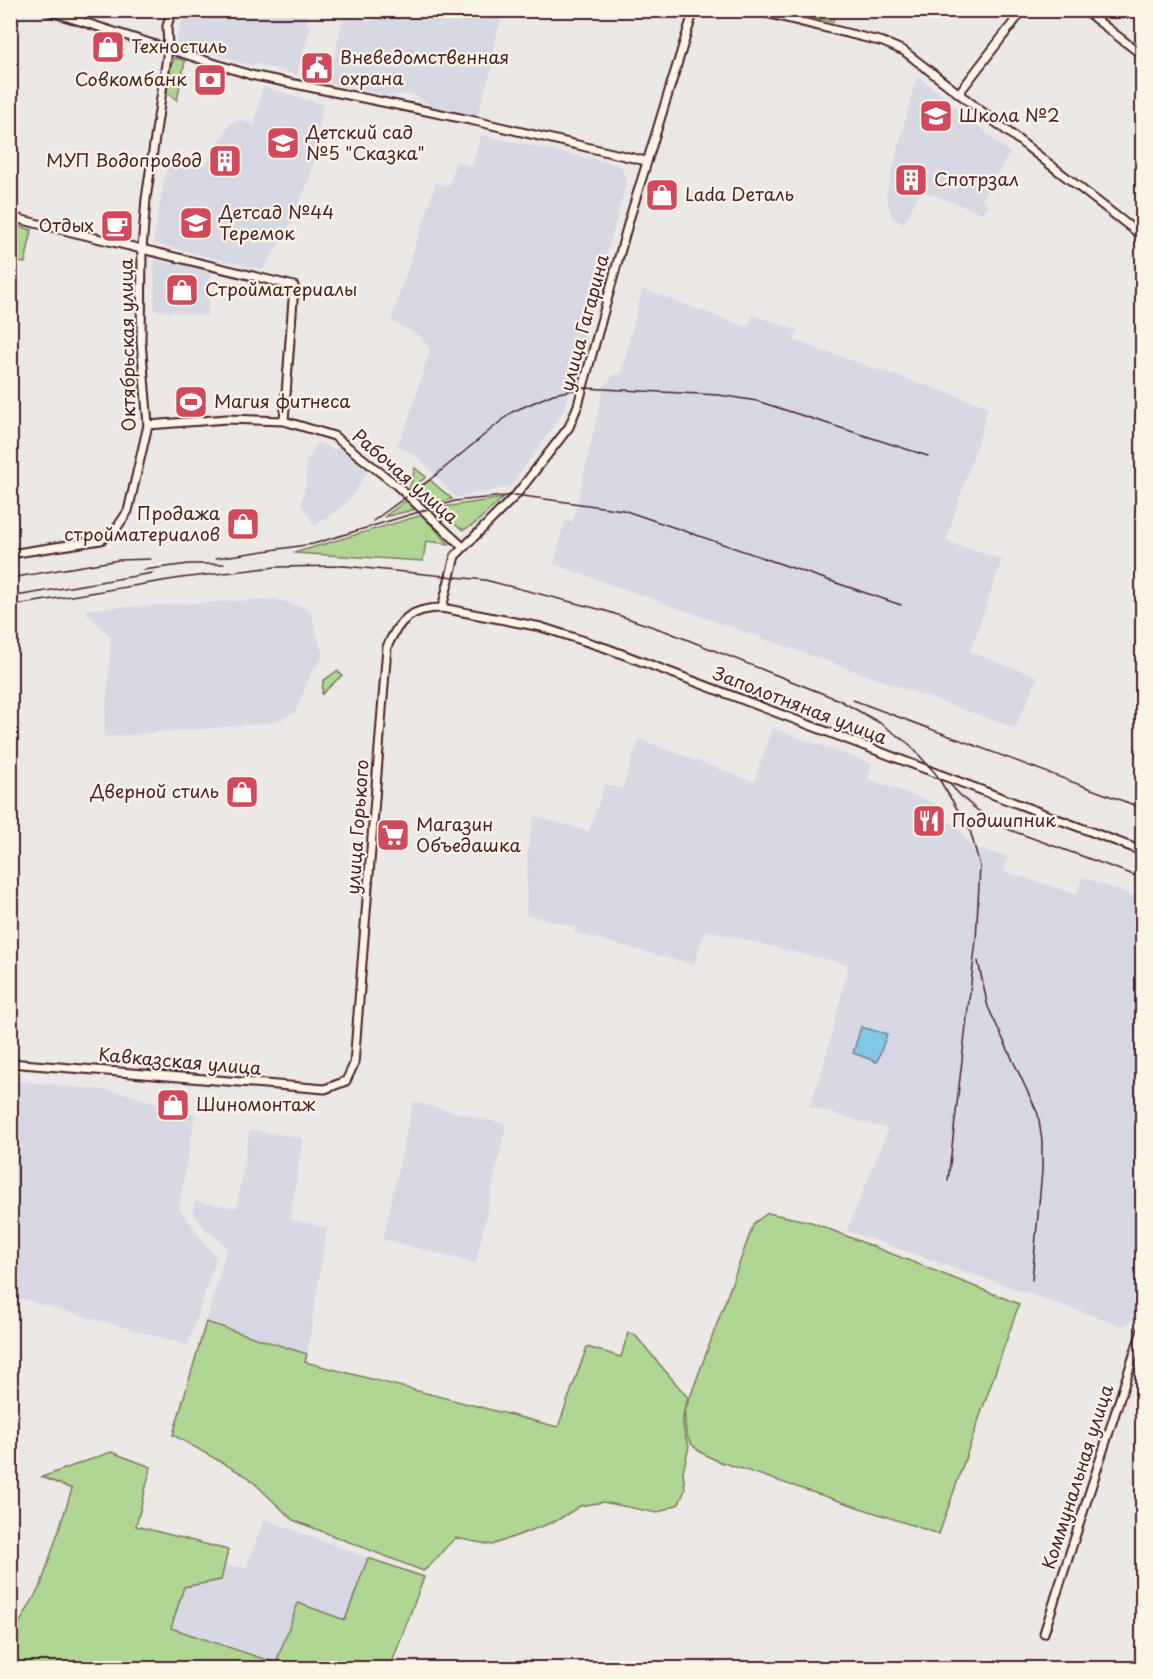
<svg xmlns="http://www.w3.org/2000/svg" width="1153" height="1679" viewBox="0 0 1153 1679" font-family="'Playpen Sans',sans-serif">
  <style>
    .built { fill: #d8d8e5 }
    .green { fill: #afd793; stroke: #7c7b5f; stroke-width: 1.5 }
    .water { fill: #84c7e5; stroke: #6d849b; stroke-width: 1.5 }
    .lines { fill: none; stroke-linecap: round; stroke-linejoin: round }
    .secondary-casing { stroke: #4a1f2b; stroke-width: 11 }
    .secondary { stroke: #fcf5e5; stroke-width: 7 }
    .rail { stroke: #4a1f2b; stroke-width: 1.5 }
    .labels { text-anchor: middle; stroke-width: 4.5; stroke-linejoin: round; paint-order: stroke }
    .poi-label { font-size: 18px; fill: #4a1f2b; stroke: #fcf5e5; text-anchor: start }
    .street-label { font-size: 18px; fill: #4a1f2b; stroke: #fcf5e5 }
  </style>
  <rect width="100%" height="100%" fill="#ece8e5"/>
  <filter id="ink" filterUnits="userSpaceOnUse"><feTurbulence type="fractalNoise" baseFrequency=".0167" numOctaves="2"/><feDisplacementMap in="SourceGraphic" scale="12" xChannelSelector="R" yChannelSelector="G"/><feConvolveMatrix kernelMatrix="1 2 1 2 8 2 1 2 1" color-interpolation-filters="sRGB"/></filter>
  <g filter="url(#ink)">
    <g class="built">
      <polygon points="185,10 309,11 307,24 311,25 297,75 254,63 253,66 175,44"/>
      <polygon points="376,11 503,11 491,57 495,58 477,115 432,106 412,94 388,96 329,83 344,13 372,22"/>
      <polygon points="921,78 1010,153 982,199 988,206 982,213 921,190 904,223 892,218 886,195 916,79"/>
      <polygon points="263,87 323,104 310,177 288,229 263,270 153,243 168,159 205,165 230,124 240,120 254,125"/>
      <polygon points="481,135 620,165 627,181 564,411 511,486 456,498 421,460 397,445 408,421 430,349 421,337 391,320 436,183 449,186 456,161 472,166"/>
      <polygon points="155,259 211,272 207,316 154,310"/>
      <polygon points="642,289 747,327 753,315 797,330 794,341 987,406 987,413 946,541 1002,560 970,652 1038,677 1015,728 554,564 565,521 573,522 604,386 616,374 621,375"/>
      <polygon points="318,442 334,450 337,447 347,453 346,455 370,468 349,501 315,526 301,505 306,482 306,462"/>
      <polygon points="274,599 310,609 323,656 311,674 295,712 273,723 104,737 111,638 87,614 87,609"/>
      <polygon points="772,728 872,764 868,779 937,804 942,820 954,824 972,847 1008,857 1004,872 1077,894 1082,877 1142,899 1141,1316 1123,1326 847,1231 888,1129 809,1107 823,1068 849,965 705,930 694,965 575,933 575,927 526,915 528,848 534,816 589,831 605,784 622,789 639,739 754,782"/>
      <polygon points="10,1080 120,1092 195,1115 179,1208 216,1258 188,1345 11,1296"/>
      <polygon points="413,1102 506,1124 476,1264 383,1239"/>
      <polygon points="253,1130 303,1138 290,1219 327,1228 307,1354 206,1322 227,1247 205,1229 193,1211 194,1201 237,1208 249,1132"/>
      <polygon points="264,1519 368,1558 345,1620 276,1663 171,1628 184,1587 221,1580 225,1565 246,1568"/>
    </g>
    <g class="green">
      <polygon points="793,11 835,11 833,22 793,14"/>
      <polygon points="175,58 185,61 177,100 167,92 171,66"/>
      <polygon points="11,224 32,230 25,263 18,262 11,317"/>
      <polygon points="415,468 426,477 409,490"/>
      <polygon points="430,480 452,499 427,506 413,494"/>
      <polygon points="503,498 473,525 463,530 431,509"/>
      <polygon points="407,500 416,509 384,517"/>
      <polygon points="422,515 449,544 426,541 423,561 294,553"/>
      <polygon points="337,671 342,675 322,694 323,681"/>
      <path d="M768,1213L811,1222L1019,1304L939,1534L718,1461C691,1450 683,1440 685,1411L754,1223Z"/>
      <path d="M206,1322L307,1354L305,1362L558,1427L587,1347L621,1357L628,1333L635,1335L688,1398C681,1416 681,1428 689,1446L683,1472L685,1490L679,1504L657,1513L603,1502L580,1506L556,1521L492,1545L456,1538C443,1547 437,1562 423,1571L293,1520L248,1477L173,1435Z"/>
      <polygon points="111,1452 151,1467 136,1526 228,1550 221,1580 184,1587 171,1628 276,1663 298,1603 345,1620 368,1558 424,1577 390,1668 11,1668 11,1619 20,1622 41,1585 72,1489 42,1477"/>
    </g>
    <polygon class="water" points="861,1027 887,1034 877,1062 853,1053"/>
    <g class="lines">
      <defs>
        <g id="secondary">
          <polyline points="45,10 251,75 475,121 646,161"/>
          <polyline points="754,10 883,42 904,51 1142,236"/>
          <polyline points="1084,10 1142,55"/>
          <polyline points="959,93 1023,10"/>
          <polyline points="10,217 294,286 284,421"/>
          <polyline points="148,425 227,419 284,421 334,436 395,484 463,547"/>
          <polyline points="10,554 101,540 114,532 128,511 148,425 141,341 142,249 146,199 168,50 167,26 172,10"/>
          <polyline points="442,608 455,556 516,495 569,427 578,405 630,217 694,10"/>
          <path d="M10,1063L325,1089L346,1081L354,1064L387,647C399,619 412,608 442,608L541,627L606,648L1142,851"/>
          <polyline points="1044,1633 1142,1330"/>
        </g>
      </defs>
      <use href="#secondary" class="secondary-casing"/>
      <use href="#secondary" class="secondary"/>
      <g class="rail">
        <polyline points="373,521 436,475 512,412 553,394 584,388 719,395 757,401 928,456"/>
        <polyline points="216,558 313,544 455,501 516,495 623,510 901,605"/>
        <polyline points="143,570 189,564 224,564"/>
        <polyline points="10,578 119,560 151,559"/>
        <polyline points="10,597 153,573"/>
        <polyline points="10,606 181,578 276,567 344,566 485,580 606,611 668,632 839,700 880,723 909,744 936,774 970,830 980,866 976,940 948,1181"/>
        <polyline points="853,700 1142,808"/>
        <path d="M949,783C966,803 987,819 1010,830L1142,878"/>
        <polyline points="978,961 988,1007 1038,1114 1042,1141 1042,1171 1032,1280"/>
      </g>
    </g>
  </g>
  <defs>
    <symbol id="shop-square" viewBox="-11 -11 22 22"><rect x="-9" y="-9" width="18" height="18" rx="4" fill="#d1495b" stroke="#fcf5e5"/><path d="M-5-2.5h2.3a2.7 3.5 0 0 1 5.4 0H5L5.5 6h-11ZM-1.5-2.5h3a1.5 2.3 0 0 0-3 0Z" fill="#fff"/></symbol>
    <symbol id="civic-square" viewBox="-11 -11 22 22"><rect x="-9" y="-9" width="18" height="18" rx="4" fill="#d1495b" stroke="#fcf5e5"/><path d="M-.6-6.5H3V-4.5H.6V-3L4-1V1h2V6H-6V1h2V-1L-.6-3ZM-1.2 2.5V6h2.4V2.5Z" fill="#fff"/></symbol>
    <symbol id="bank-square" viewBox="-11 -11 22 22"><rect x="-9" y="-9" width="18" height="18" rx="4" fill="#d1495b" stroke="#fcf5e5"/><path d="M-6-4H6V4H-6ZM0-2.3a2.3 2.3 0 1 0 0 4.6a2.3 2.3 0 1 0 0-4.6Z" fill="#fff"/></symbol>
    <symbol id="school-square" viewBox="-11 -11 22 22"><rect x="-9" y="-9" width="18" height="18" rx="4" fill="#d1495b" stroke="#fcf5e5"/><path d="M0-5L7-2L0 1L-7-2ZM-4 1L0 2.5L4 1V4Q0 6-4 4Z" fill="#fff"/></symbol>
    <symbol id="building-square" viewBox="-11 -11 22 22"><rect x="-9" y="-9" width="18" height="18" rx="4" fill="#d1495b" stroke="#fcf5e5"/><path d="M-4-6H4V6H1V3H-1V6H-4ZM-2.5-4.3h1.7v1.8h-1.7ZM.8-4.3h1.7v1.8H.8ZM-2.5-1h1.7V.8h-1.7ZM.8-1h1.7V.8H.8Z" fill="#fff"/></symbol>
    <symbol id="cafe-square" viewBox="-11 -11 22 22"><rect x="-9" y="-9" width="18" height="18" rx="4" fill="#d1495b" stroke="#fcf5e5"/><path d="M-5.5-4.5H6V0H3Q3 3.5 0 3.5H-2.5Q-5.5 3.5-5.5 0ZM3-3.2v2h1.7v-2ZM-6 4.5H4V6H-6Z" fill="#fff"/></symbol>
    <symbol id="stadium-square" viewBox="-11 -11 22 22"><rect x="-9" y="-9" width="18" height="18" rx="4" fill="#d1495b" stroke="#fcf5e5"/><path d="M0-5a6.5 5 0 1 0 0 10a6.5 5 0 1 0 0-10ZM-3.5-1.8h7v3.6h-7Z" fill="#fff"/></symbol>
    <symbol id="restaurant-square" viewBox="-11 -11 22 22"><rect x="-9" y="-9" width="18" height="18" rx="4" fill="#d1495b" stroke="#fcf5e5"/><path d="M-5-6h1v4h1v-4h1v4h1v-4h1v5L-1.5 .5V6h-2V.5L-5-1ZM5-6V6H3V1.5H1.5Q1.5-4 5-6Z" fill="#fff"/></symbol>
    <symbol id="supermarket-square" viewBox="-11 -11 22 22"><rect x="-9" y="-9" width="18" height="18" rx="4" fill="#d1495b" stroke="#fcf5e5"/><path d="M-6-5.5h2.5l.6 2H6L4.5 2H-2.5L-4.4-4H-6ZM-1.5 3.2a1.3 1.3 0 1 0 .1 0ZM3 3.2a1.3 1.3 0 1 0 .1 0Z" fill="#fff"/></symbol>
  </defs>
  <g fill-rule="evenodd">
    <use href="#shop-square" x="89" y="28" width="38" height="38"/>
    <use href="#civic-square" x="298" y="49" width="38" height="38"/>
    <use href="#bank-square" x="191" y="61" width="38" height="38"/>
    <use href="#school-square" x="917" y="97" width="38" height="38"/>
    <use href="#school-square" x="264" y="124" width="38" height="38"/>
    <use href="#building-square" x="206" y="142" width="38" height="38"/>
    <use href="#building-square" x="892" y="161" width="38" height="38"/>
    <use href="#shop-square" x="643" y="176" width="38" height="38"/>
    <use href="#school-square" x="177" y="204" width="38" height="38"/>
    <use href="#cafe-square" x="98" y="207" width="38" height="38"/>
    <use href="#shop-square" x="163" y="271" width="38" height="38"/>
    <use href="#stadium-square" x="172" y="383" width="38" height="38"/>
    <use href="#shop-square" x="224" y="505" width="38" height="38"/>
    <use href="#shop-square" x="223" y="773" width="38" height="38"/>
    <use href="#restaurant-square" x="910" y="802" width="38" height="38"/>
    <use href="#supermarket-square" x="374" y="816" width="38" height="38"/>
    <use href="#shop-square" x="154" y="1086" width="38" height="38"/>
  </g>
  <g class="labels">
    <g class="poi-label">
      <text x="131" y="53">Техностиль</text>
      <text x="340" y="64">Вневедомственная<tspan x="340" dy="21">охрана</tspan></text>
      <text x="187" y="86" text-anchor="end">Совкомбанк</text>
      <text x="959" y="122">Школа №2</text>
      <text x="306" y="139">Детский сад<tspan x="306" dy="21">№5 "Сказка"</tspan></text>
      <text x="202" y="167" text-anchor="end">МУП Водопровод</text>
      <text x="934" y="186">Спотрзал</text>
      <text x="685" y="201">Lada Dеталь</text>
      <text x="219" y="219">Детсад №44<tspan x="219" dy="21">Теремок</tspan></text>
      <text x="94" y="232" text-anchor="end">Отдых</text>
      <text x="205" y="296">Стройматериалы</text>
      <text x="214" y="408">Магия фитнеса</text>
      <text x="220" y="520" text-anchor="end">Продажа<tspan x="220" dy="21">стройматериалов</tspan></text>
      <text x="219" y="798" text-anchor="end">Дверной стиль</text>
      <text x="952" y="827">Подшипник</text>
      <text x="416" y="831">Магазин<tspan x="416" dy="21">Объедашка</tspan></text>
      <text x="196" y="1111">Шиномонтаж</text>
    </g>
    <g class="street-label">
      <text transform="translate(585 323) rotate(-75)" y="6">улица Гагарина</text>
      <text transform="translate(128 345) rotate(-91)" y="6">Октябрьская улица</text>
      <text transform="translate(405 477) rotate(41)" y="6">Рабочая улица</text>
      <text transform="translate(800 706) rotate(21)" y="6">Заполотняная улица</text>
      <text transform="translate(358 827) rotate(-86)" y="6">улица Горького</text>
      <text transform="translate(180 1062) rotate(5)" y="6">Кавказская улица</text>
      <text transform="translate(1078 1477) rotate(-72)" y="6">Коммунальная улица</text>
    </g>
  </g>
  <rect width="1153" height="1679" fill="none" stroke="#fcf5e5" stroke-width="36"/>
  <rect x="18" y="18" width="1117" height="1643" fill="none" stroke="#4a1f2b" stroke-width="2" filter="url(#ink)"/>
</svg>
